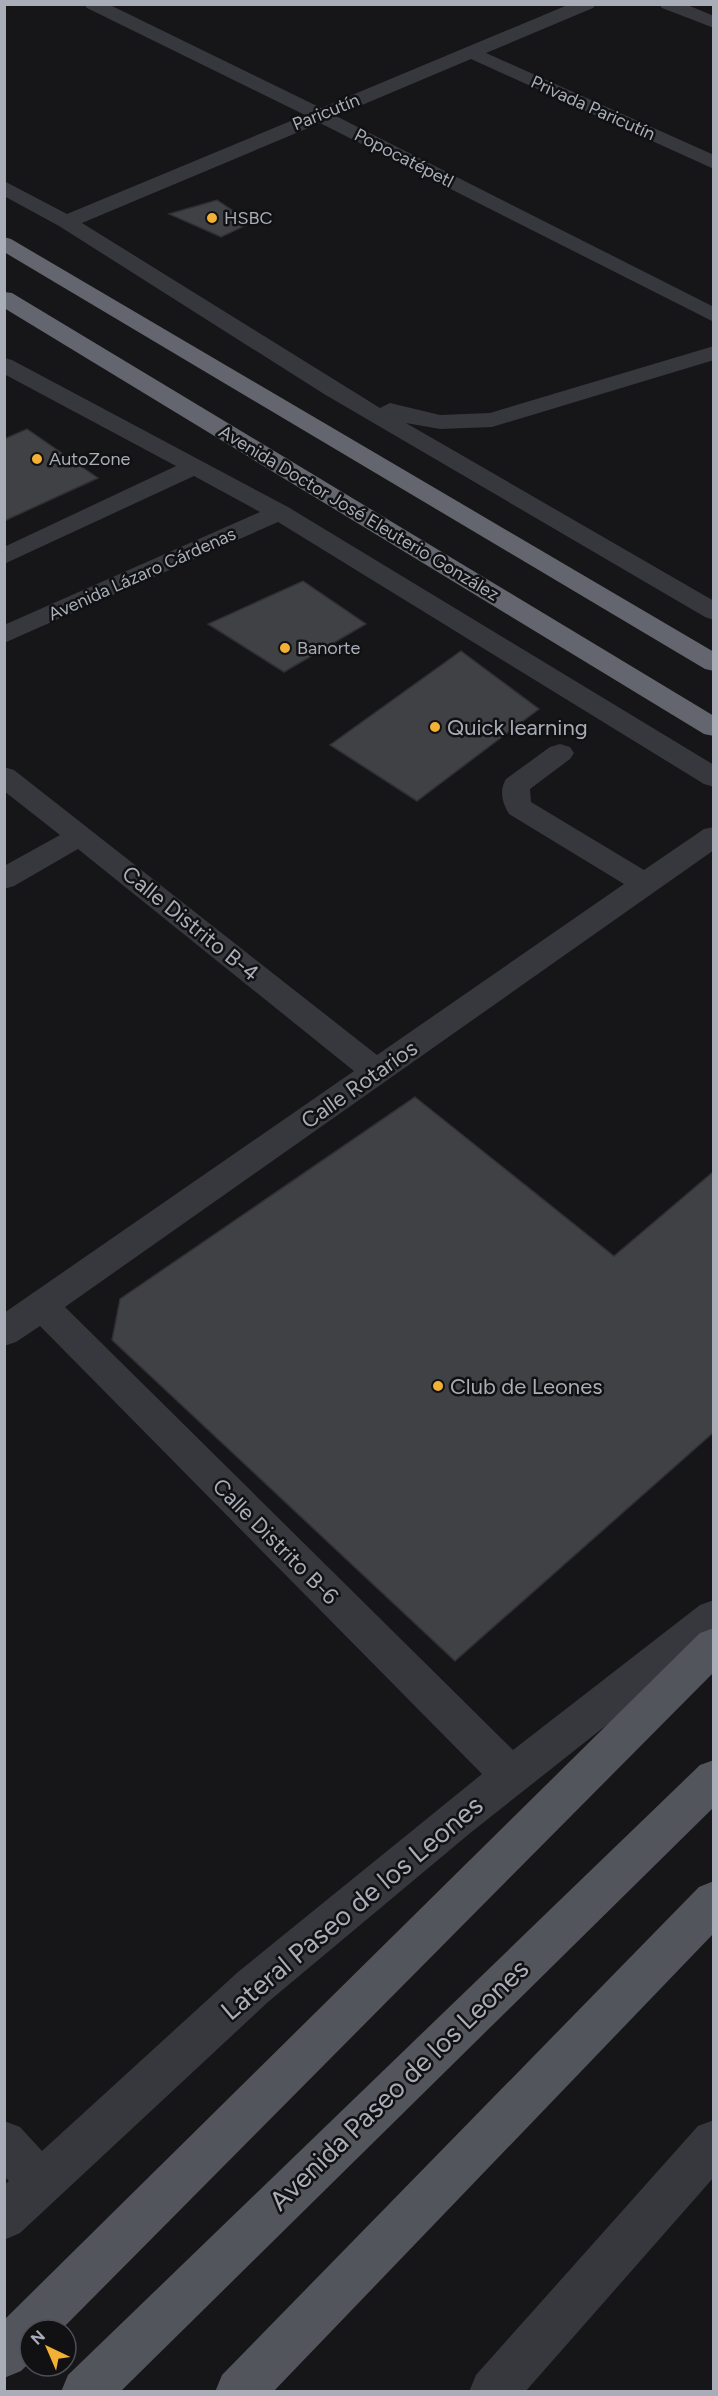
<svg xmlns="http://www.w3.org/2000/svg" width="718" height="2396" viewBox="0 0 718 2396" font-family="Figtree,sans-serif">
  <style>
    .building { fill: #404145; stroke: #303034; stroke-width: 1.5 }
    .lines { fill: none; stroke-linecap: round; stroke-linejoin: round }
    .minor { fill: #37383d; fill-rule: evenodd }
    .major { fill: #53555c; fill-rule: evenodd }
    .highway { fill: #63666e; fill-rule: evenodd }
    .poi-dot { fill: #f2b134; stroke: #111113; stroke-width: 2 }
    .labels { text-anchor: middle; stroke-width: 5; stroke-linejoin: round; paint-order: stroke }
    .far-street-label { font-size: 18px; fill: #a8adb8; stroke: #111113 }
    .far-poi-label { font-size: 18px; fill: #a8adb8; stroke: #111113; text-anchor: start }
    .poi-label { font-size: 22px; fill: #a8adb8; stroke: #111113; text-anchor: start }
    .street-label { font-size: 22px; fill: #a8adb8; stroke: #111113 }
    .near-street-label { font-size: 27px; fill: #a8adb8; stroke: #111113 }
  </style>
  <rect width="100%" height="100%" fill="#161618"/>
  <g class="building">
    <polygon points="217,200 251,223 221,237 169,214"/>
    <polygon points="27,429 98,478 4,521 4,439"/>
    <polygon points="303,581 366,624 284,672 208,624"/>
    <polygon points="461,651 539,709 417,801 330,745"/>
    <polygon points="415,1097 614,1256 714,1171 714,1432 455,1661 112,1340 120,1299"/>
  </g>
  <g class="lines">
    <g class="minor">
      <polygon points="84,4 108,4 321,108 570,4 596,4 593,8 486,53 714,155 714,169 471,59 336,116 714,307 714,322 320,123 82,223 380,408 390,403 440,415 490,413 714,346 714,360 492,427 440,429 406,423 714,601 714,620 705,617 324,394 59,226 4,196 4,181 67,214 305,115 87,8"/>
      <polygon points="659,4 685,4 714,16 714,28 662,8"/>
      <polygon points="4,358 12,360 288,507 714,765 714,787 704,784 278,522 4,643 4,625 260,512 194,476 4,564 4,547 176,466 4,374"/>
      <path d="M560,744L570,747L574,753L570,759L530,789L531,802L644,870L704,829L714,827V850L65,1307L513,1750L700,1605L714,1600V1640L469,1834L268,2002L20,2233L4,2240V2185L9,2181L4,2176V2121L20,2127L42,2151L238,1972L482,1774L40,1326L16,1342L4,1346V1313L354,1071L78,849L14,886L4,889V866L60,835L4,791V767L14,770L377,1055L624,884L509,814C502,802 499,791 506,779L550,747Z"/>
      <polygon points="714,2120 714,2177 525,2392 469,2392 476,2375 698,2126"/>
    </g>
    <g class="major">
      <polygon points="714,1628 714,1672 61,2330 30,2330 30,2362 21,2371 4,2378 4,2320 700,1633"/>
      <polygon points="714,1760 714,1807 120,2392 61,2392 68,2375 700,1765"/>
      <polygon points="714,1881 714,1933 273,2392 215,2392 222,2375 699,1887"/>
    </g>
    <g class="highway">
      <polygon points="4,237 11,239 714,652 714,671 705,669 4,252"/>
      <polygon points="4,292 12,293 714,716 714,736 704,734 4,308"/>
    </g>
  </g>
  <g class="poi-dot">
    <circle cx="212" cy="218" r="6"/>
    <circle cx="37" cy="459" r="6"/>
    <circle cx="285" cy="648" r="6"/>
    <circle cx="435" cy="727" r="6"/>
    <circle cx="438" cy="1386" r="6"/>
  </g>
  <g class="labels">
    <g class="far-street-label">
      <text transform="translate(593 108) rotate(24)" y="6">Privada Paricutín</text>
      <text transform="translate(326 112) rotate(-22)" y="6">Paricutín</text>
      <text transform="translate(404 158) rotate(27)" y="6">Popocatépetl</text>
      <text transform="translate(359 513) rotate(31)" y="6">Avenida Doctor José Eleuterio González</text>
      <text transform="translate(142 574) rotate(-24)" y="6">Avenida Lázaro Cárdenas</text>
    </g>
    <g class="far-poi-label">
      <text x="224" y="224">HSBC</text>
      <text x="49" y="465">AutoZone</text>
      <text x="297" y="654">Banorte</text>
    </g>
    <g class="poi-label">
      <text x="447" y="735">Quick learning</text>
      <text x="450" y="1394">Club de Leones</text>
    </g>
    <g class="street-label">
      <text transform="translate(191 923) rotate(39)" y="8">Calle Distrito B-4</text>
      <text transform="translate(359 1084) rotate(-35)" y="8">Calle Rotarios</text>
      <text transform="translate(276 1541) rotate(45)" y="8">Calle Distrito B-6</text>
    </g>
    <g class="near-street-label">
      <text transform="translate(352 1908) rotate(-40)" y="9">Lateral Paseo de los Leones</text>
      <text transform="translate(399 2085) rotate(-44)" y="9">Avenida Paseo de los Leones</text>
    </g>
  </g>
  <rect width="718" height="2396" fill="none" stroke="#a8adb8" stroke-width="12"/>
  <g transform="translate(48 2348) rotate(316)"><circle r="28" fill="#111113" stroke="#4d4f55" stroke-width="1.5"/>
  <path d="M0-4.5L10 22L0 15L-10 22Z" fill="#f2b134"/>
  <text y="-9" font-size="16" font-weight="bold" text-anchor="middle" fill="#a8adb8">N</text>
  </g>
</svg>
